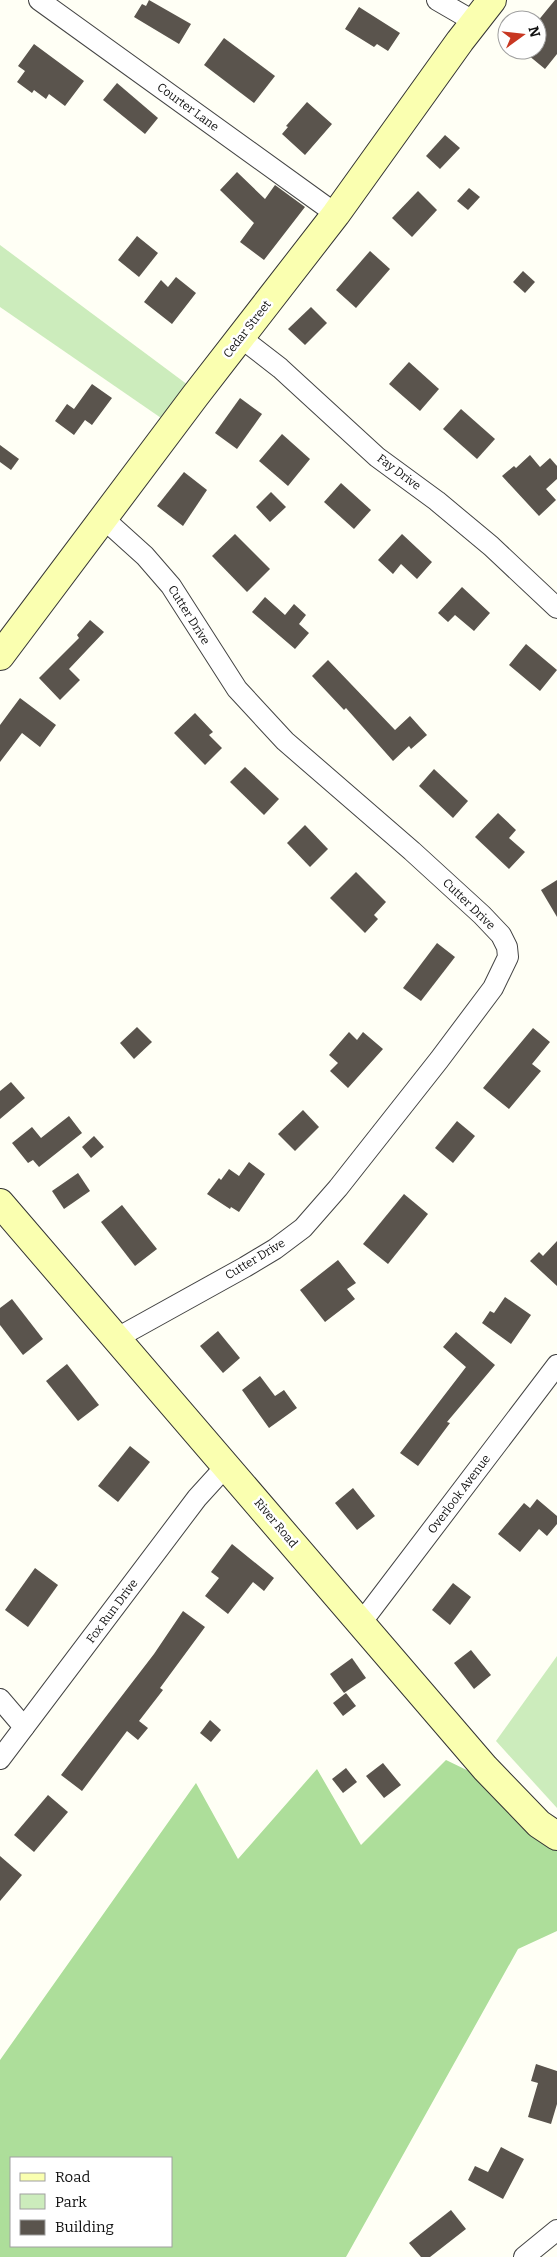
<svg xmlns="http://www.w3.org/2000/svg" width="557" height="2257" viewBox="0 0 557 2257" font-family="Bitter,serif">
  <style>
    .green { fill: #ccecbc }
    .forest { fill: #adde9a; fill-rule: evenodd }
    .building { fill: #5a544d }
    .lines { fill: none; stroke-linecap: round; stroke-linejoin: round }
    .street-casing { stroke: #444; stroke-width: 22 }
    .secondary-casing { stroke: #333; stroke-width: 30 }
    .street { stroke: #fff; stroke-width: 20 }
    .secondary { stroke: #faffb0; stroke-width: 28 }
    .labels { text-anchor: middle; stroke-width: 5; stroke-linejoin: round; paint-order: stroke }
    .street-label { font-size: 12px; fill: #111; stroke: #fff }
  </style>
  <rect width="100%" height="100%" fill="#fffff5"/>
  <g class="green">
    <polygon points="0,245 188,385 164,420 0,307"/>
    <polygon points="557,1656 557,1808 496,1741"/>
  </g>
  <path class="forest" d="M446,1760L477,1775L557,1837V1931L518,1949L346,2257H0V2060L196,1783L238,1859L317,1769L361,1845ZM11,2158H171V2246H11Z"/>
  <g class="building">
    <polygon points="149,0 191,24 179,44 134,17 142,4 146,6"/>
    <polygon points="555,0 557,0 557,54 545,69 522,50 537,50 537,22"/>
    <polygon points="359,7 400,33 388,51 377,44 374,47 345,29"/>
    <polygon points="224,38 275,76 254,103 204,65"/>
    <polygon points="34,44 84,81 65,106 49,94 46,99 34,90 32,93 17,82 25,71 18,66"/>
    <polygon points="117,83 158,118 145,134 103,100"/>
    <polygon points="307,102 332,124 305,155 282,134 288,127 286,126"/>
    <polygon points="445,135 460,148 440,169 426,156"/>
    <polygon points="237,172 265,199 275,185 305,207 264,260 240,242 254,223 220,190"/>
    <polygon points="469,188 480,197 468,210 457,201"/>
    <polygon points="418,191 437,210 412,237 392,218"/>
    <polygon points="137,236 158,253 139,277 118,260"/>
    <polygon points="370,251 390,269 356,308 336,290"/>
    <polygon points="523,271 535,282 525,293 513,282"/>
    <polygon points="176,277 196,293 172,324 144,302 161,280 168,287"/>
    <polygon points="311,307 327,323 305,345 288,329"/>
    <polygon points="409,362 439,389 420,411 389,384"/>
    <polygon points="92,384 112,398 92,425 85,420 74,435 55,421 67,404 74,409"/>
    <polygon points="240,398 262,414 237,449 215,433"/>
    <polygon points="461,409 495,439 477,459 443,429"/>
    <polygon points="282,434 310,459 288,486 259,461"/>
    <polygon points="0,445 19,459 11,470 0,462"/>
    <polygon points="530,455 540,467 550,458 557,466 557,479 546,489 556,500 539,516 502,476 514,466 516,468"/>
    <polygon points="184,472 207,490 183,526 157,506"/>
    <polygon points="341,483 371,510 354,529 324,502"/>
    <polygon points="271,492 286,507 270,522 256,507"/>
    <polygon points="235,534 270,569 247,592 212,556"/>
    <polygon points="402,534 432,562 417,579 401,564 393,574 378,560"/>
    <polygon points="462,587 490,613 474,631 455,615 448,622 438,613"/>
    <polygon points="265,597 285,615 294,604 306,615 299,624 309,633 295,649 252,612"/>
    <polygon points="90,620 104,632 69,669 80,680 60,700 39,678 79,638 77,635"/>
    <polygon points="526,644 557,670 540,691 509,665"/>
    <polygon points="328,660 395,730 410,716 427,735 411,749 409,746 393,761 346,708 344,710 312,676"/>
    <polygon points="20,698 56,725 40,747 22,733 0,762 0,725"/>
    <polygon points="195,713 213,732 209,735 222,748 205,765 174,733"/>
    <polygon points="245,767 279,799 264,815 230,782"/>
    <polygon points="434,769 468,801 453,818 419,786"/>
    <polygon points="498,813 516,830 509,838 525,852 509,869 475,837"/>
    <polygon points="305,825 328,849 310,867 287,843"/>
    <polygon points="356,872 386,902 374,915 378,919 365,933 330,898"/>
    <polygon points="557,880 557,917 541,890"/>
    <polygon points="437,943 455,957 421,1001 403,988"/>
    <polygon points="137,1027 152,1042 134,1059 120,1043"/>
    <polygon points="533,1028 550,1042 532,1064 541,1071 509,1109 483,1088"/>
    <polygon points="349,1032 357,1040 363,1032 383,1049 348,1088 330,1071 338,1063 329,1055"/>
    <polygon points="11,1082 25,1098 0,1119 0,1091"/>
    <polygon points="303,1110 319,1127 295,1151 278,1134"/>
    <polygon points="69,1116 82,1133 39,1167 33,1160 28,1163 12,1143 32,1127 41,1138"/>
    <polygon points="457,1121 475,1136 453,1163 435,1148"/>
    <polygon points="94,1136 104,1147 91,1158 82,1147"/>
    <polygon points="249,1162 265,1174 239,1212 231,1207 230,1209 207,1194 219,1178 221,1180 229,1169 239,1176"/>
    <polygon points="78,1173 90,1191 64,1209 52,1191"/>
    <polygon points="404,1194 428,1214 388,1264 363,1244"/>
    <polygon points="122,1205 157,1249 135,1266 101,1222"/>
    <polygon points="557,1241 557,1286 530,1261 539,1252 543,1256"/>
    <polygon points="338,1260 356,1283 347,1289 355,1299 325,1322 300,1290"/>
    <polygon points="505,1297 531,1315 511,1344 482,1323 490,1311 494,1313"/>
    <polygon points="12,1299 43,1339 23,1355 0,1325 0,1308"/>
    <polygon points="218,1331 240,1358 223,1373 200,1346"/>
    <polygon points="456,1332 495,1365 447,1422 450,1423 418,1466 400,1453 466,1367 443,1347"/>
    <polygon points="67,1364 99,1405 78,1421 46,1381"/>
    <polygon points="260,1376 275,1396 284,1390 297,1408 269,1428 242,1390"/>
    <polygon points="130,1446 150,1462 118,1502 98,1486"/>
    <polygon points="353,1488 375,1516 357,1530 335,1503"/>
    <polygon points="537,1499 557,1516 557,1524 547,1536 539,1529 520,1552 498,1534 524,1503 530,1508"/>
    <polygon points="232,1544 274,1578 264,1591 253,1582 228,1614 205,1596 219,1578 211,1572"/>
    <polygon points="35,1568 58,1585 28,1627 5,1610"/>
    <polygon points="453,1583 471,1597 450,1625 432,1610"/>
    <polygon points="183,1611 205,1627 160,1688 163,1690 139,1721 148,1728 138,1740 127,1731 82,1791 61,1775 154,1654"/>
    <polygon points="471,1650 491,1675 474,1689 454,1663"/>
    <polygon points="352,1658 366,1678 344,1693 330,1674"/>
    <polygon points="346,1693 356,1706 343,1716 333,1703"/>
    <polygon points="210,1720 221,1730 211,1742 200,1733"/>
    <polygon points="383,1763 401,1785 384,1798 366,1776"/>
    <polygon points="346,1768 357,1782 343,1793 332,1779"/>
    <polygon points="48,1795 68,1812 34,1852 14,1835"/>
    <polygon points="0,1856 22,1875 0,1901"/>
    <polygon points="536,2064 557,2071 557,2104 551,2124 528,2117 538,2083 531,2081"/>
    <polygon points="501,2147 524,2159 503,2199 468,2180 475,2166 488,2172"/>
    <polygon points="451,2210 466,2229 430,2257 421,2257 409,2243"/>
  </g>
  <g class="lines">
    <defs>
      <g id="street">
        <polyline points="39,0 336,214"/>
        <polyline points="437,0 475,22"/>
        <polyline points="240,337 280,368 377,457 437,501 491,546 557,608"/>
        <polyline points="104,519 145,556 171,586 237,689 285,741 412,851 482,915 501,935 507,947 508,957 493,988 439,1060 338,1188 303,1228 275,1249 245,1267 117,1338"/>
        <polyline points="361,1623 557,1365"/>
        <polyline points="0,1699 24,1727"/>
        <polyline points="0,1759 197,1498 227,1465"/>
        <polyline points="524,2257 557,2230"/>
      </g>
      <g id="secondary">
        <polyline points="0,656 195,396 336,214 460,41 492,0"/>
        <polyline points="0,1203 485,1768 539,1824 557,1836"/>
      </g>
    </defs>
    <use href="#street" class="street-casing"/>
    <use href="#secondary" class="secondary-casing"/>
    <use href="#street" class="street"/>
    <use href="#secondary" class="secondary"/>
  </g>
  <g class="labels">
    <g class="street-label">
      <text transform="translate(188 107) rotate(36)" y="4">Courter Lane</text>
      <text transform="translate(247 329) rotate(-52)" y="4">Cedar Street</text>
      <text transform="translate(399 472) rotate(37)" y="4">Fay Drive</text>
      <text transform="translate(189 615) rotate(58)" y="4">Cutter Drive</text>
      <text transform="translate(469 904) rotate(44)" y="4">Cutter Drive</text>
      <text transform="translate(255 1259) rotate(-31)" y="4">Cutter Drive</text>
      <text transform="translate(459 1494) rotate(-53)" y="4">Overlook Avenue</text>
      <text transform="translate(276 1523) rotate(50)" y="4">River Road</text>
      <text transform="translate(112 1611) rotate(-53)" y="4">Fox Run Drive</text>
    </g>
  </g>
  <rect x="10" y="2157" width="162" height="90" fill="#ffffff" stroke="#a0a0a0"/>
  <rect x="20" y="2173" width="25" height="8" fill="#faffb0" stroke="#a0a0a0"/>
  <text x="55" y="2182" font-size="15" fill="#111111">Road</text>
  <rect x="20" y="2194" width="25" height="15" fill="#ccecbc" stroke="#a0a0a0"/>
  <text x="55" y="2207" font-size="15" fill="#111111">Park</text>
  <rect x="20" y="2220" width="25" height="15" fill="#5a544d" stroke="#a0a0a0"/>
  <text x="55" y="2232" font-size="15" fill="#111111">Building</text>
  <g transform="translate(522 35) rotate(75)"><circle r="24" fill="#ffffff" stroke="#a0a0a0"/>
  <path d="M0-4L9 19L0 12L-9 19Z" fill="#c83722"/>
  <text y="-8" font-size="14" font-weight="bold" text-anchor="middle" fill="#111111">N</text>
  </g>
</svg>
